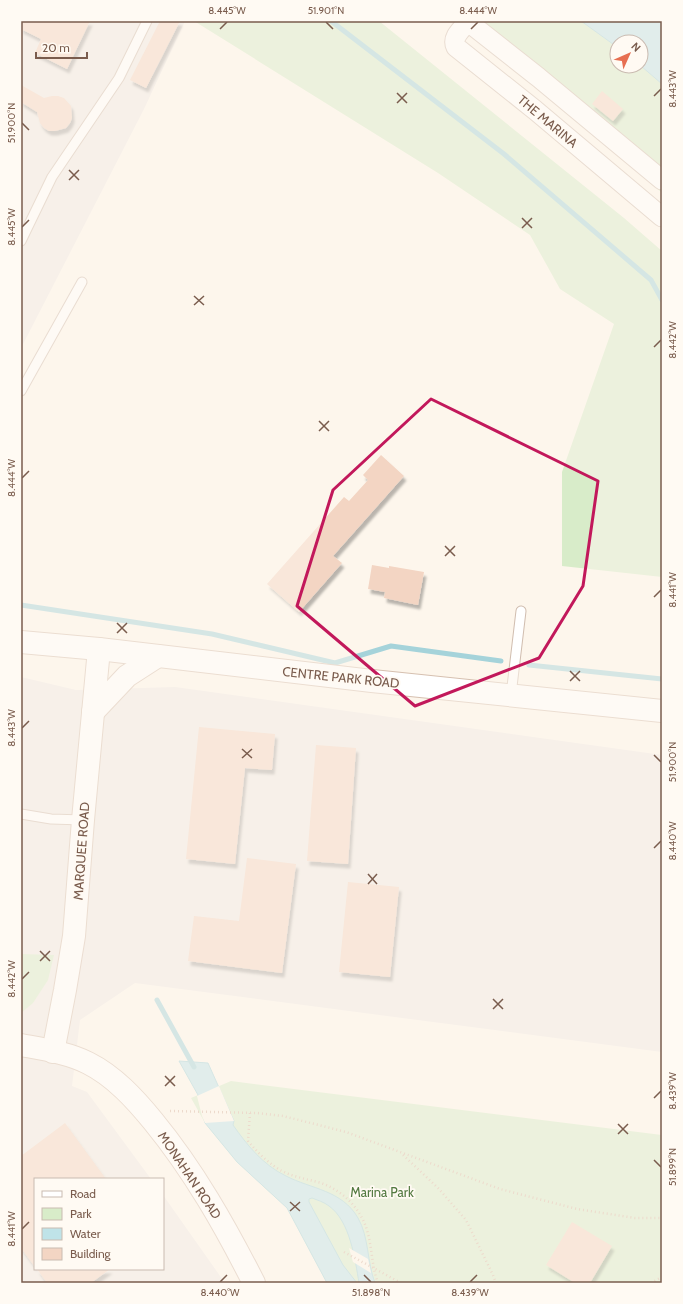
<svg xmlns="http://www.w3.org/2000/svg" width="683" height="1304" viewBox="0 0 683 1304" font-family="Cabin,sans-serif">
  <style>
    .industrial { fill: #efe9e4 }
    .green { fill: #d8ecc9 }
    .water { fill: #bfe3e8; stroke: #a5d3da }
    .pier { fill: #fdf6ec }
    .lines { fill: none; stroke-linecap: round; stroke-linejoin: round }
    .stream { stroke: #a5d3da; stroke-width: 5 }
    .building { fill: #f3d5c3; filter: url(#shadow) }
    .lane-casing { stroke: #d1beb0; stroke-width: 11 }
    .street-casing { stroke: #d1beb0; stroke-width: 21 }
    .secondary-casing { stroke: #d6c0b0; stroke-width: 24 }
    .path { stroke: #d9b8a5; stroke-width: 2.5; stroke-dasharray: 1 3; stroke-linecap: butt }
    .lane { stroke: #fff; stroke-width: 9 }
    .street { stroke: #fff; stroke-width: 19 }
    .secondary { stroke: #fff; stroke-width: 22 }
    .marked { fill: none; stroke: #c2185b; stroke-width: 3; stroke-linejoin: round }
    .ticks { fill: none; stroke: #7a5c4d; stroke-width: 1.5 }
    .labels { text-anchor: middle; stroke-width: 3.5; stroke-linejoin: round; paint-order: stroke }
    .street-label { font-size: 13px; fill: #7a5c4d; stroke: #fffaf3 }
    .park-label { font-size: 13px; fill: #537a41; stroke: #fffaf3 }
    .neatline { fill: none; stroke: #7a5c4d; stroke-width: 1.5 }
    .ticks-label { font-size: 10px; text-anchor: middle; fill: #7a5c4d }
  </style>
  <defs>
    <filter id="shadow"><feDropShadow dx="2.5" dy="4.5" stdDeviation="1" flood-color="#0004"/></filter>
  </defs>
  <rect width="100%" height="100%" fill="#fdf6ec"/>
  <g class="industrial">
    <polygon points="21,21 185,21 144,109 21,348"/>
    <polygon points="21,677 76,690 175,687 662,755 662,1052 135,983 80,1020 72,1086 87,1092 151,1179 35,1179 35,1269 163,1269 163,1195 225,1283 21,1283"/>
  </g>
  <g class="green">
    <polygon points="194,21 379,21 624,218 662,251 662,577 562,566 562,472 614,324 560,289 530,235 438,173"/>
    <polygon points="461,21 581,21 617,47 617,66 641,66 662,84 662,193"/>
    <polygon points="21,954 54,955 48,980 33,1003 21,1013"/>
    <polygon points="231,1081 662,1135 662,1283 327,1283 287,1208 237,1162 205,1123 191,1098"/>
  </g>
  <g class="water">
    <polygon points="581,21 662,21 662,84 641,66 641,42 617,42 617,47"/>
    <path d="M179,1061L208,1063L234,1121L233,1125C247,1145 263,1165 286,1176C311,1189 342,1190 358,1218C369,1237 367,1262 375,1283H359C355,1259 350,1221 329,1206C324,1202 317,1200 312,1198L309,1199V1202L343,1265L357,1283H327L287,1208L237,1162L205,1123L198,1095Z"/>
  </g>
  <g class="pier">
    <polygon points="219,1086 234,1121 205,1123 202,1116 197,1096"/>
    <polygon points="349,1248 368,1259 371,1273 353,1262"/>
  </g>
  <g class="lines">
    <g class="stream">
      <polyline points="331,21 504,154 651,280 662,300"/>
      <polyline points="21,605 212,634 335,663 391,646 501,661"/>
      <polyline points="529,665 662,679"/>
      <polyline points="157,1000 194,1067"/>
    </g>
  </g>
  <g class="building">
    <polygon points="21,21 90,21 67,69 35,53 41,39 21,29"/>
    <polygon points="160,21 180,21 146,88 130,80"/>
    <polygon points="21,85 44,98 52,96 58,96 64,98 71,106 72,118 70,123 66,128 55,131 49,131 44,128 40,123 37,112 21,102"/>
    <polygon points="602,91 623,109 613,121 592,104"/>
    <polygon points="381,455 404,476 333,556 342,563 299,612 267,584 344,497 349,501 368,480 363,475"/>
    <polygon points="372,565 389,568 389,566 424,572 418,605 384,598 385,592 368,589"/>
    <polygon points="199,727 275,734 272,770 245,768 235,864 186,859"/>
    <polygon points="316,745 356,748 348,864 307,861"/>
    <polygon points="247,858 296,864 282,973 188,961 194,916 239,921"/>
    <polygon points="348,882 399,887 390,977 339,972"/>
    <polygon points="65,1123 106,1179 35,1179 35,1267 21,1248 21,1156"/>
    <polygon points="572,1222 612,1246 590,1283 575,1283 546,1265"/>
    <polygon points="37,1269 110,1269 91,1283 47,1283"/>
  </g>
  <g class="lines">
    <defs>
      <g id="lane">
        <polyline points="21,241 52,177 119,78 147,21"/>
        <polyline points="21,391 82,282"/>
        <polyline points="511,695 521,611"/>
        <polyline points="21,814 51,819 83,820"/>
      </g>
      <g id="street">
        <polyline points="467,21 538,77 662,180"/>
        <path d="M468,22C462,29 451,37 456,47L535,110L662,217"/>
      </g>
      <g id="secondary">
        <polyline points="21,642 99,649 372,681 662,711"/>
        <polyline points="93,712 127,676 158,656"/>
        <path d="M21,1045C42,1049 69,1053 88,1063C114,1076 135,1099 153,1121C194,1171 225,1226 254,1283"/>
        <polyline points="53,1052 65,990 74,936 83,820 99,649"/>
      </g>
    </defs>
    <use href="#lane" class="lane-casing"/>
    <use href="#street" class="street-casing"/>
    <use href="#secondary" class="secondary-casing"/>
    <g class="path">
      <polyline points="170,1111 257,1113 283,1116 346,1132 500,1189 577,1209 635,1218 662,1218"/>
      <path d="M250,1113L248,1141C257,1152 267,1162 280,1170C293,1177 307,1179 321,1183C338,1189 353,1201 362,1218C373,1238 370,1262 378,1283"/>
      <polyline points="403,1155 438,1188 466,1220 493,1275 496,1283"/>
      <polyline points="344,1252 401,1283"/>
      <polyline points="651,1283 662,1277"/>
    </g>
    <use href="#lane" class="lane"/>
    <use href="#street" class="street"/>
    <use href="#secondary" class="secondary"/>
  </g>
  <path d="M0 0H683V1304H0ZM431,399L598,481L583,586L539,658L415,706L297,606L333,490Z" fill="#fdf6ec" fill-opacity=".55" fill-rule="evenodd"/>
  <path class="marked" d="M431,399L598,481L583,586L539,658L415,706L297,606L333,490Z"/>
  <path class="ticks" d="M326,22L333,29M220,29L227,22M471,29L478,22M397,93L407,103M654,96L661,89M397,103L407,93M22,123L29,130M69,170L79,180M69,180L79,170M522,218L532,228M22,227L29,220M522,228L532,218M194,296L204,305M194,305L204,296M654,347L661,340M319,421L329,431M319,431L329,421M22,478L29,471M445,546L455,556M445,556L455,546M654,597L661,590M117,623L127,633M117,633L127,623M570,671L580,681M570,681L580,671M22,728L29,721M242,749L252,758M654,755L661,762M242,758L252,749M654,848L661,841M368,874L377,884M368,884L377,874M40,951L50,961M40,961L50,951M22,979L29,972M493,999L503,1009M493,1009L503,999M165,1076L175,1086M165,1086L175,1076M654,1098L661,1091M618,1124L628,1134M618,1134L628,1124M654,1160L661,1167M290,1202L300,1211M290,1211L300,1202M22,1229L29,1222M364,1275L371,1282M220,1282L227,1275M470,1282L477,1275"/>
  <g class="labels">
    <g class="street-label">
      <text transform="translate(548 121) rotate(40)" y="5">THE MARINA</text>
      <text transform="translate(341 677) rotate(6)" y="5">CENTRE PARK ROAD</text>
      <text transform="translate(81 851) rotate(-86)" y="5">MARQUEE ROAD</text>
      <text transform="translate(190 1175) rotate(56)" y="5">MONAHAN ROAD</text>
    </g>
    <g class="park-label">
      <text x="382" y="1197">Marina Park</text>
    </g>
  </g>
  <rect width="683" height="1304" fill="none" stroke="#fffaf3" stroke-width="44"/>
  <rect x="34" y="1178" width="130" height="92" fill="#fffaf3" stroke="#cabbb1"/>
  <rect x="42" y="1191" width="20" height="6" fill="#ffffff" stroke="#cabbb1"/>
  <text x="70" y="1198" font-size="12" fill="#7a5c4d">Road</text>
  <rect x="42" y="1208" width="20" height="12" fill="#d8ecc9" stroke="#cabbb1"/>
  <text x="70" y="1218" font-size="12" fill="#7a5c4d">Park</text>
  <rect x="42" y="1228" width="20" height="12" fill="#bfe3e8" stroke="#cabbb1"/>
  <text x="70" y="1238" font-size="12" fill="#7a5c4d">Water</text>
  <rect x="42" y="1248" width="20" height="12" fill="#f3d5c3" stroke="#cabbb1"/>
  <text x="70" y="1258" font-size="12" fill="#7a5c4d">Building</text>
  <g transform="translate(629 54) rotate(45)"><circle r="19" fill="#fffaf3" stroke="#cabbb1"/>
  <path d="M0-3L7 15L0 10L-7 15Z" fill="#e76f51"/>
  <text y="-6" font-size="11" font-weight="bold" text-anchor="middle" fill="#7a5c4d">N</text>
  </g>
  <path d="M36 52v6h51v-6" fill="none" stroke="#7a5c4d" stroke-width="2"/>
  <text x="42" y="52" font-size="12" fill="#7a5c4d" stroke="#fffaf3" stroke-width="3" paint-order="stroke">20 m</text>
  <rect x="22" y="22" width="639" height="1260" class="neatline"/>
  <g class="ticks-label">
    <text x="227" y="14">8.445°W</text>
    <text x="326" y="14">51.901°N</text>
    <text x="478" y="14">8.444°W</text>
    <text transform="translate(672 89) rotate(-90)" y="4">8.443°W</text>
    <text transform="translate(11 123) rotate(-90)" y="4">51.900°N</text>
    <text transform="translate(11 227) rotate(-90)" y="4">8.445°W</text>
    <text transform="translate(672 340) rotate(-90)" y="4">8.442°W</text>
    <text transform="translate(11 478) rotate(-90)" y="4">8.444°W</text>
    <text transform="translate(672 590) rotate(-90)" y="4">8.441°W</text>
    <text transform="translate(11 728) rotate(-90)" y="4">8.443°W</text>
    <text transform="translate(672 762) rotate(-90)" y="4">51.900°N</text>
    <text transform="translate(672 841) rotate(-90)" y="4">8.440°W</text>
    <text transform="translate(11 979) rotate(-90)" y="4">8.442°W</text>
    <text transform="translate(672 1091) rotate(-90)" y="4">8.439°W</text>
    <text transform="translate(672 1167) rotate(-90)" y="4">51.899°N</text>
    <text transform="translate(11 1229) rotate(-90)" y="4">8.441°W</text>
    <text x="220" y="1296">8.440°W</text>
    <text x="371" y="1296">51.898°N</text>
    <text x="470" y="1296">8.439°W</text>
  </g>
</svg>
